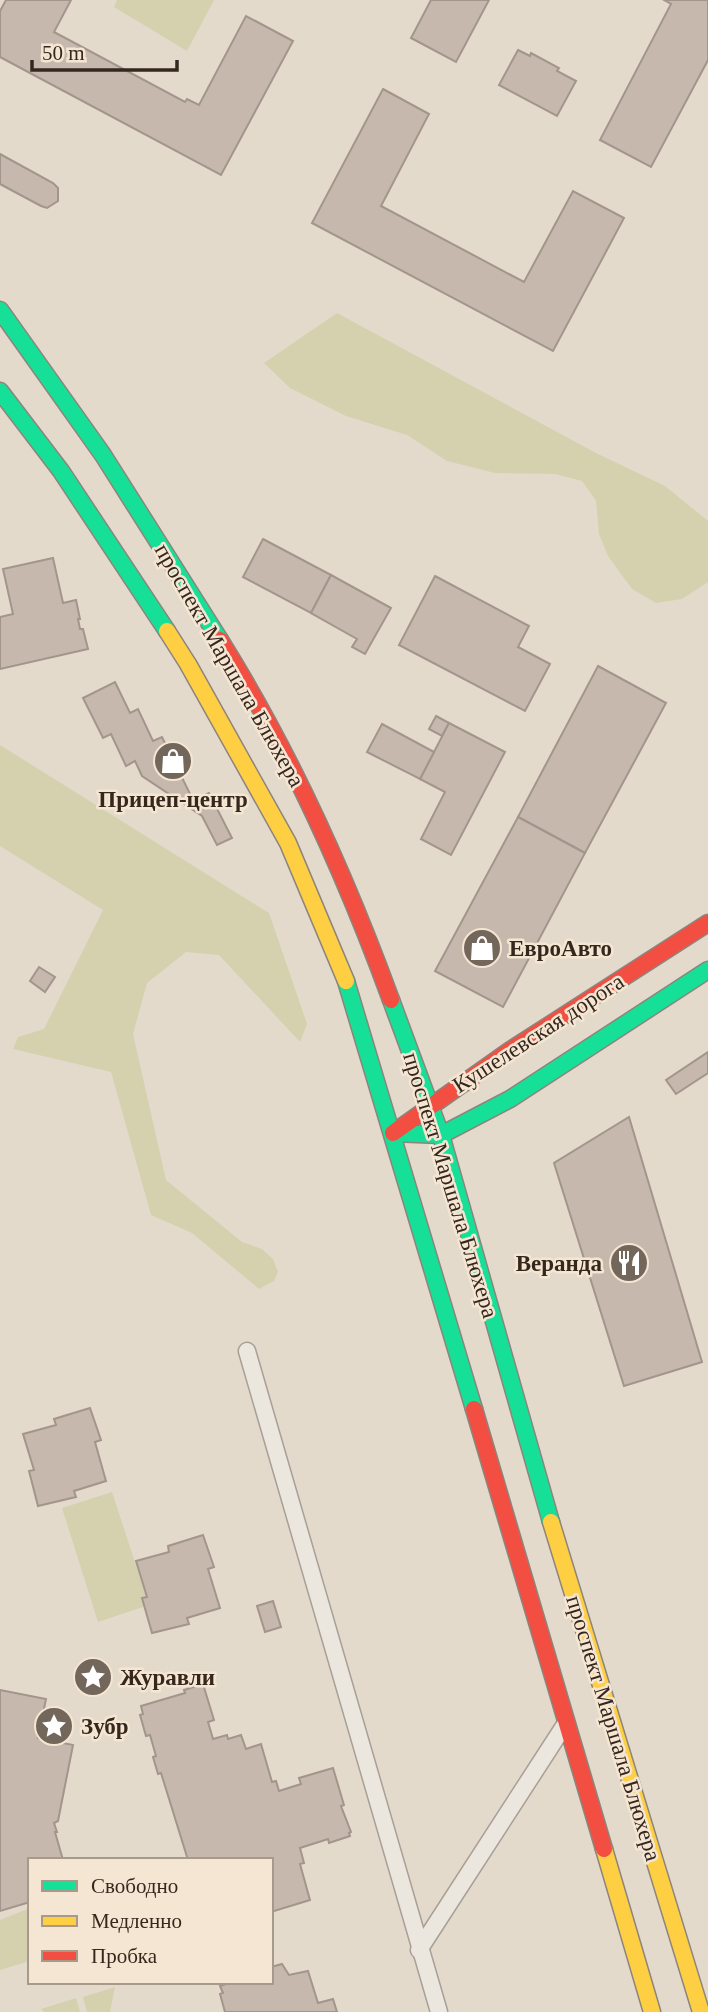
<svg xmlns="http://www.w3.org/2000/svg" width="708" height="2012" viewBox="0 0 708 2012" font-family="'Times New Roman',serif">
  <style>
    .green { fill: #d5d1af }
    .building { fill: #c6b8ad; stroke: #a3958b; stroke-width: 2 }
    .lines { fill: none; stroke-linecap: round; stroke-linejoin: round }
    .street-casing { stroke: #a89f96; stroke-width: 19 }
    .fast-casing { stroke: #8d857c; stroke-width: 19 }
    .slow-casing { stroke: #8d857c; stroke-width: 19 }
    .jam-casing { stroke: #8d857c; stroke-width: 19 }
    .street { stroke: #ebe6de; stroke-width: 16 }
    .fast { stroke: #16e098; stroke-width: 16 }
    .slow { stroke: #ffcf43; stroke-width: 16 }
    .jam { stroke: #f24e42; stroke-width: 16 }
    .labels { text-anchor: middle; stroke-width: 5; stroke-linejoin: round; paint-order: stroke }
    .street-label { font-size: 23px; fill: #36271e; stroke: #f4e6d2 }
    .poi-label { font-size: 23px; font-weight: bold; fill: #36271e; stroke: #f4e6d2; text-anchor: start }
  </style>
  <rect width="100%" height="100%" fill="#e3dacc"/>
  <g class="green">
    <polygon points="117,0 214,0 187,51 114,7"/>
    <polygon points="337,313 596,453 665,486 708,521 708,582 682,599 656,603 632,589 608,556 599,534 596,501 582,481 555,474 495,473 447,461 407,435 346,416 290,388 264,363"/>
    <polygon points="0,745 269,913 307,1024 300,1042 219,955 186,952 147,983 133,1034 166,1180 242,1242 262,1249 273,1259 278,1272 274,1281 259,1289 192,1233 151,1215 111,1072 13,1049 18,1037 44,1029 103,910 0,846"/>
    <polygon points="112,1492 149,1605 98,1622 62,1508"/>
    <polygon points="30,1908 30,1961 0,1970 0,1920"/>
    <polygon points="115,1987 110,2012 87,2012 83,1997"/>
    <polygon points="76,1998 80,2012 44,2012 41,2009"/>
  </g>
  <g class="building">
    <polygon points="6,0 71,0 54,32 185,102 187,99 199,105 246,16 293,41 221,175 0,57 0,11"/>
    <polygon points="431,0 489,0 456,62 411,38"/>
    <polygon points="664,0 708,0 708,60 651,167 600,140 671,4"/>
    <polygon points="518,50 530,56 531,53 559,68 557,71 576,81 557,116 499,85"/>
    <polygon points="383,89 429,114 381,206 524,282 573,191 624,218 553,351 312,223"/>
    <polygon points="0,154 53,183 58,188 58,201 47,208 41,206 0,184"/>
    <polygon points="263,539 331,575 311,613 243,577"/>
    <polygon points="53,558 63,603 76,600 80,619 78,619 80,629 83,629 88,649 0,669 0,617 13,614 3,569"/>
    <polygon points="331,575 391,608 365,654 352,647 357,639 311,613"/>
    <polygon points="435,576 529,626 518,647 550,664 525,711 399,645"/>
    <polygon points="598,666 666,703 585,853 518,817"/>
    <polygon points="115,682 130,713 138,709 153,741 162,737 193,800 209,793 232,838 217,845 202,816 142,776 135,761 126,766 111,734 103,738 83,698"/>
    <polygon points="436,716 449,723 442,736 429,729"/>
    <polygon points="449,723 505,752 451,855 421,839 445,792 420,779"/>
    <polygon points="382,724 434,752 420,779 367,752"/>
    <polygon points="518,817 585,853 503,1007 435,971"/>
    <polygon points="39,967 55,977 45,992 30,981"/>
    <polygon points="708,1052 708,1073 676,1094 666,1080"/>
    <polygon points="629,1117 702,1362 624,1386 554,1163"/>
    <polygon points="90,1408 101,1440 95,1442 106,1481 74,1491 76,1497 38,1506 29,1471 34,1470 23,1434 56,1425 54,1419"/>
    <polygon points="203,1535 214,1567 208,1569 220,1608 187,1618 189,1624 152,1633 142,1598 147,1597 136,1561 169,1552 168,1546"/>
    <polygon points="273,1601 281,1627 265,1632 257,1606"/>
    <polygon points="203,1684 214,1720 208,1722 213,1739 227,1735 228,1739 241,1735 246,1749 261,1744 272,1782 276,1781 279,1791 301,1784 299,1778 333,1768 344,1805 341,1806 351,1832 349,1833 350,1836 329,1843 328,1839 300,1848 304,1863 300,1864 310,1900 271,1912 271,1860 188,1860 161,1773 158,1774 153,1757 156,1756 150,1735 146,1736 140,1715 143,1714 141,1706 185,1693 184,1690"/>
    <polygon points="0,1690 46,1699 38,1738 73,1745 58,1821 54,1823 57,1832 55,1832 63,1860 30,1860 30,1902 0,1911"/>
    <polygon points="282,1964 289,1975 308,1971 318,2003 333,1999 337,2012 225,2012 220,1994 223,1993 220,1986 232,1982 271,1982 271,1967"/>
  </g>
  <g class="lines">
    <defs>
      <g id="street">
        <polyline points="247,1351 439,2012"/>
        <polyline points="419,1950 566,1723"/>
      </g>
      <g id="fast">
        <polyline points="0,310 103,455 220,640"/>
        <polyline points="0,391 61,471 167,631"/>
        <polyline points="346,981 474,1409"/>
        <polyline points="391,1000 441,1135 551,1522"/>
        <polyline points="393,1133 441,1135 510,1099 708,970"/>
      </g>
      <g id="slow">
        <polyline points="167,631 188,664 288,843 346,981"/>
        <polyline points="551,1522 701,2012"/>
        <polyline points="604,1849 652,2012"/>
      </g>
      <g id="jam">
        <path d="M220,640C290,752 346,877 391,1000"/>
        <polyline points="393,1133 509,1051 708,923"/>
        <polyline points="474,1409 604,1849"/>
      </g>
    </defs>
    <use href="#street" class="street-casing"/>
    <use href="#fast" class="fast-casing"/>
    <use href="#slow" class="slow-casing"/>
    <use href="#jam" class="jam-casing"/>
    <use href="#street" class="street"/>
    <use href="#fast" class="fast"/>
    <use href="#slow" class="slow"/>
    <use href="#jam" class="jam"/>
  </g>
  <defs>
    <symbol id="shop-disc" viewBox="-11 -11 22 22"><circle r="9.5" fill="#73665b" stroke="#f4e6d2"/><path d="M-5-2.5h2.3a2.7 3.5 0 0 1 5.4 0H5L5.5 6h-11ZM-1.5-2.5h3a1.5 2.3 0 0 0-3 0Z" fill="#fff"/></symbol>
    <symbol id="restaurant-disc" viewBox="-11 -11 22 22"><circle r="9.5" fill="#73665b" stroke="#f4e6d2"/><path d="M-5-6h1v4h1v-4h1v4h1v-4h1v5L-1.5 .5V6h-2V.5L-5-1ZM5-6V6H3V1.5H1.5Q1.5-4 5-6Z" fill="#fff"/></symbol>
    <symbol id="sight-disc" viewBox="-11 -11 22 22"><circle r="9.5" fill="#73665b" stroke="#f4e6d2"/><path d="M0-6L1.8-2.2L6-1.7L2.9 1.2L3.7 5.4L0 3.3L-3.7 5.4L-2.9 1.2L-6-1.7L-1.8-2.2Z" fill="#fff"/></symbol>
  </defs>
  <g fill-rule="evenodd">
    <use href="#shop-disc" x="151" y="739" width="44" height="44"/>
    <use href="#shop-disc" x="460" y="926" width="44" height="44"/>
    <use href="#restaurant-disc" x="607" y="1241" width="44" height="44"/>
    <use href="#sight-disc" x="71" y="1655" width="44" height="44"/>
    <use href="#sight-disc" x="32" y="1704" width="44" height="44"/>
  </g>
  <g class="labels">
    <g class="street-label">
      <text transform="translate(230 665) rotate(60)" y="8">проспект Маршала Блюхера</text>
      <text transform="translate(538 1033) rotate(-33)" y="8">Кушелевская дорога</text>
      <text transform="translate(451 1185) rotate(73)" y="8">проспект Маршала Блюхера</text>
      <text transform="translate(614 1728) rotate(73)" y="8">проспект Маршала Блюхера</text>
    </g>
    <g class="poi-label">
      <text x="173" y="807" text-anchor="middle">Прицеп-центр</text>
      <text x="509" y="956">ЕвроАвто</text>
      <text x="602" y="1271" text-anchor="end">Веранда</text>
      <text x="120" y="1685">Журавли</text>
      <text x="81" y="1734">Зубр</text>
    </g>
  </g>
  <rect x="28" y="1858" width="245" height="126" fill="#f4e6d2" stroke="#a89a8a" stroke-width="2"/>
  <rect x="42" y="1881" width="35" height="10" fill="#16e098" stroke="#a89a8a" stroke-width="2"/>
  <text x="91" y="1893" font-size="21" fill="#36271e">Свободно</text>
  <rect x="42" y="1916" width="35" height="10" fill="#ffcf43" stroke="#a89a8a" stroke-width="2"/>
  <text x="91" y="1928" font-size="21" fill="#36271e">Медленно</text>
  <rect x="42" y="1951" width="35" height="10" fill="#f24e42" stroke="#a89a8a" stroke-width="2"/>
  <text x="91" y="1963" font-size="21" fill="#36271e">Пробка</text>
  <path d="M32 60v10h145v-10" fill="none" stroke="#36271e" stroke-width="3.5"/>
  <text x="42" y="60" font-size="21" fill="#36271e" stroke="#f4e6d2" stroke-width="5" paint-order="stroke">50 m</text>
</svg>
